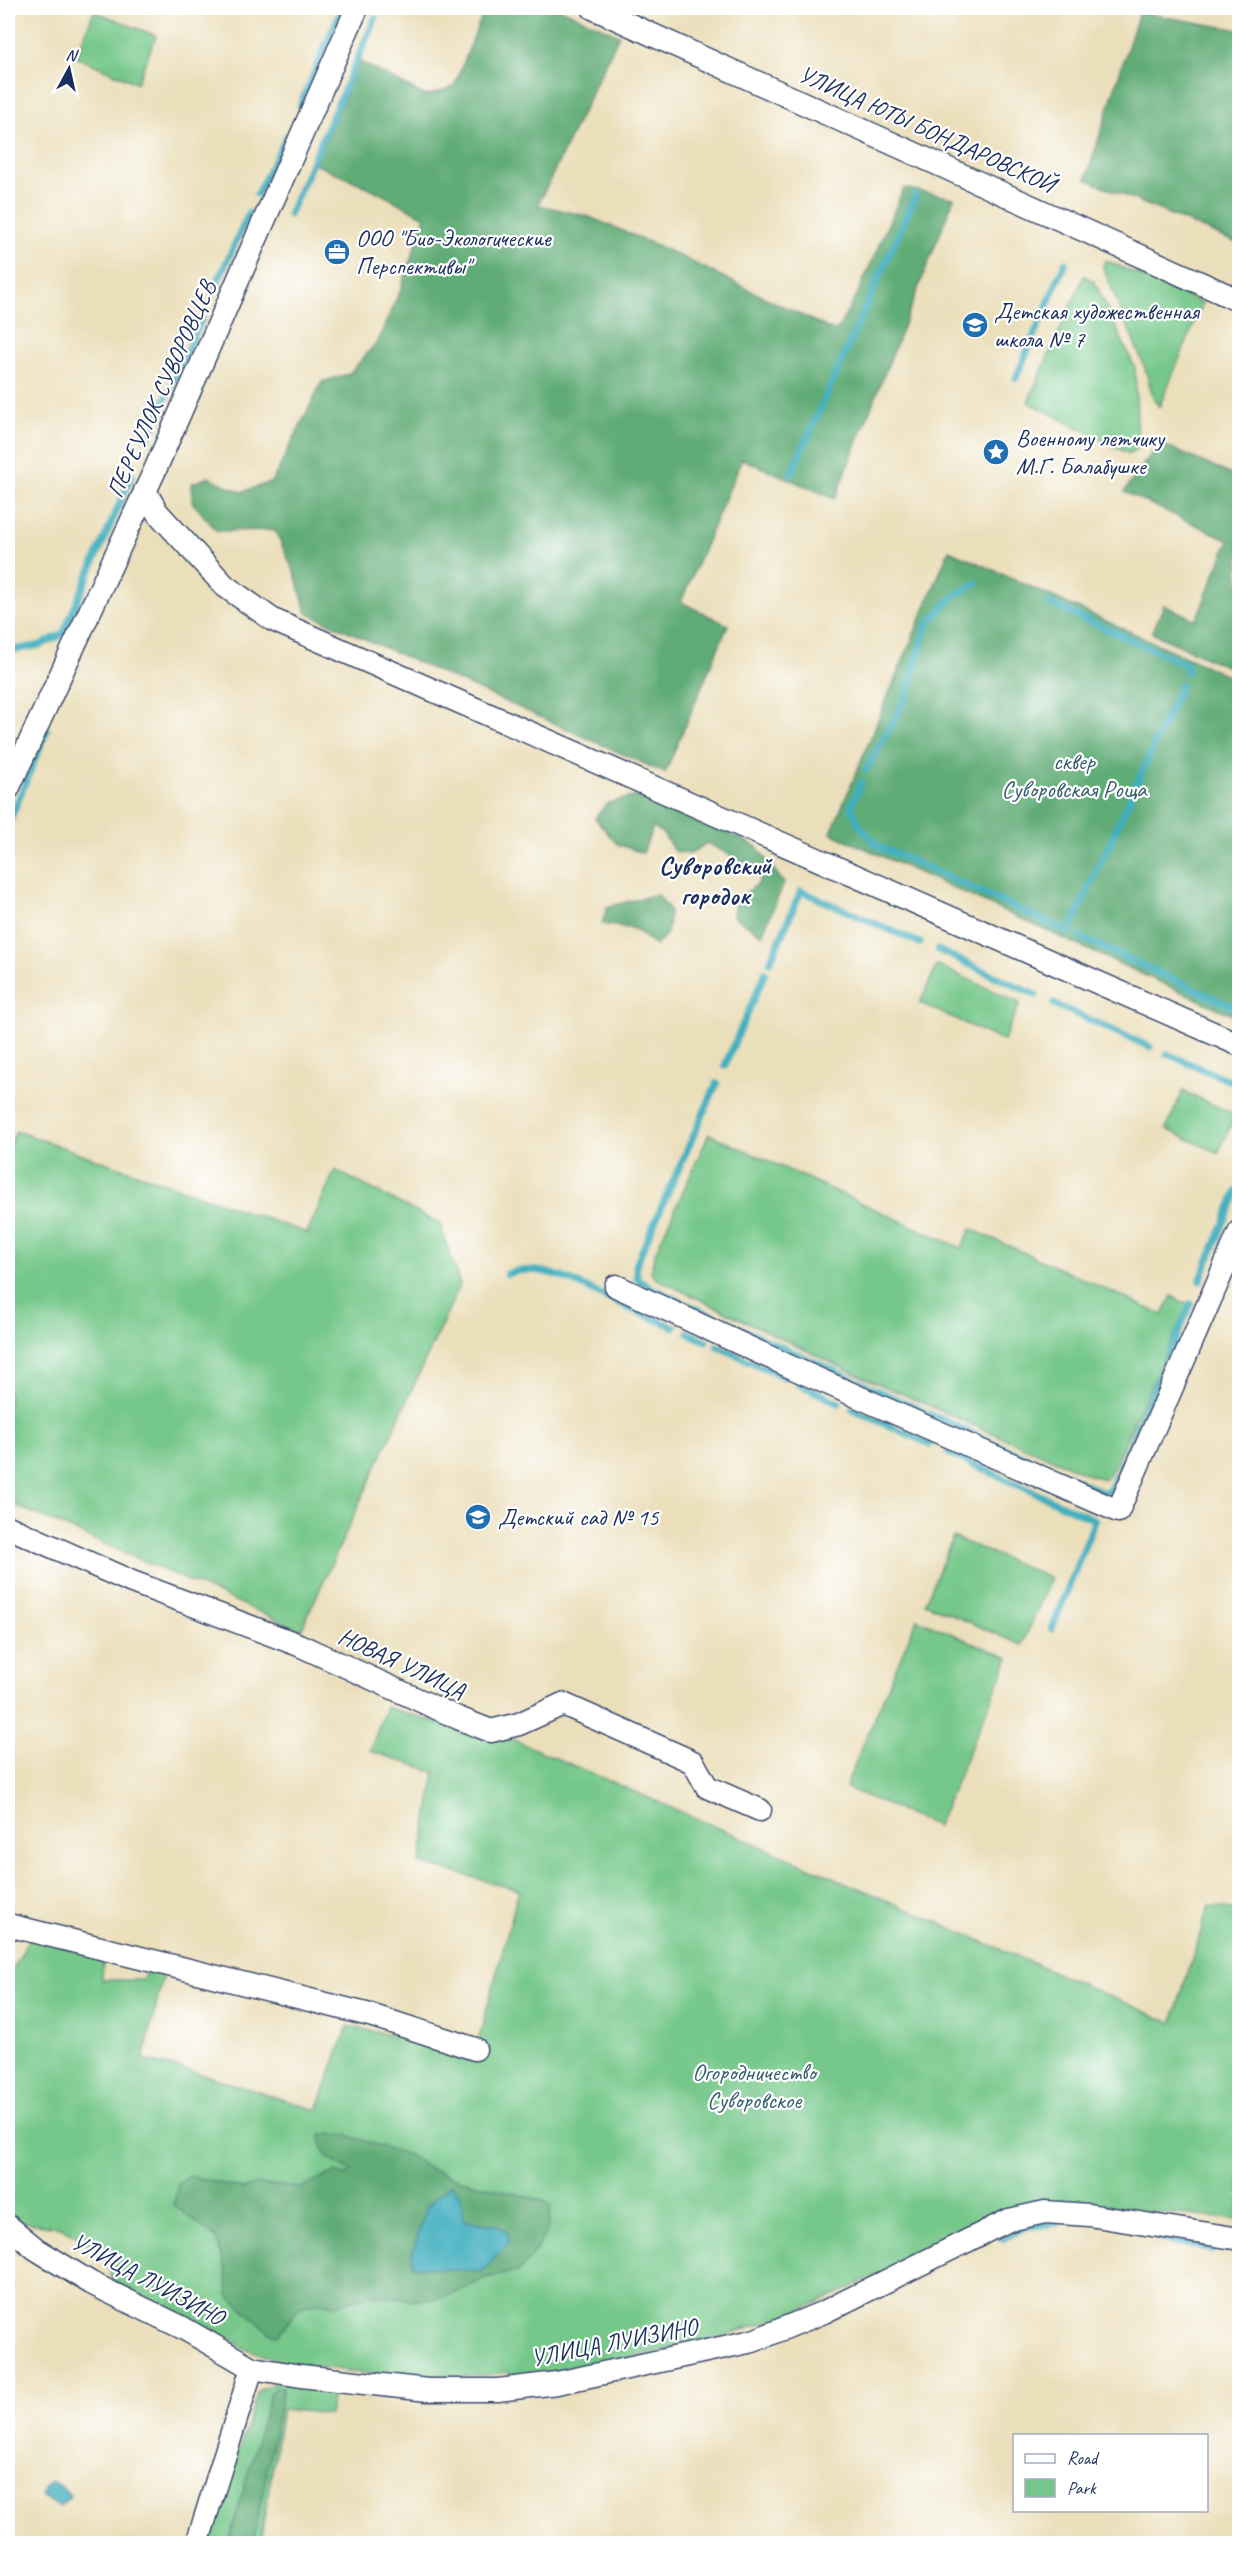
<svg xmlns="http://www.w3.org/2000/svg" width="1247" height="2551" viewBox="0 0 1247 2551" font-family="Caveat,sans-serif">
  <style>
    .green { fill: #76c88a; stroke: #487c74; stroke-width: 1.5 }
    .forest { fill: #60ac76; stroke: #3e6e6a; stroke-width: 1.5; fill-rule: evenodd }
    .water { fill: #40aebe; stroke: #2e6e8e; stroke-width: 1.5 }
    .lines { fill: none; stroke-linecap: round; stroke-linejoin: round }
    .stream { stroke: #40aebe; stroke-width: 7 }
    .minor-casing { stroke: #3a496c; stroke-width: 25 }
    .minor { stroke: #fff; stroke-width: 22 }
    .labels { text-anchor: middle; stroke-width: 4.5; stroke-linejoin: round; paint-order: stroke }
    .street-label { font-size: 24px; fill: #1b2f5e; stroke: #fff }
    .poi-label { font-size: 24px; fill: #1b2f5e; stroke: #fff; text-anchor: start }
    .park-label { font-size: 24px; fill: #365d6b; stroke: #fff }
    .neighbourhood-label { font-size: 26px; font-weight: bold; fill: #1b2f5e; stroke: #fff }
  </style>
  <rect width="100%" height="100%" fill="#fff"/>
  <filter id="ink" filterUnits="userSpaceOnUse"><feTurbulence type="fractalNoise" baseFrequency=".0167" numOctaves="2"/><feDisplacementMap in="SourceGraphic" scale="12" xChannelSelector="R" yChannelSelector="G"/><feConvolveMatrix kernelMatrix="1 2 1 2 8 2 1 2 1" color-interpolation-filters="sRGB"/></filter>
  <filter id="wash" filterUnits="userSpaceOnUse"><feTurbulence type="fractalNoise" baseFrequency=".008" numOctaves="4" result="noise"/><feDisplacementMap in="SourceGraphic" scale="24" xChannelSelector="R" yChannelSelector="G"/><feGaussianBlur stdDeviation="1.35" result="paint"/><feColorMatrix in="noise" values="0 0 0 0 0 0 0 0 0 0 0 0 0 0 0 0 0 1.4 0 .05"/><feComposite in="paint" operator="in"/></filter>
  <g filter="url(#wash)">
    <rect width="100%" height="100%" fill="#ebdfbb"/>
    <g class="green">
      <polygon points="94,11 156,36 137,83 76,57"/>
      <polygon points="1105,260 1203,303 1159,407 1153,397 1145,368 1103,267"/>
      <polygon points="1084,276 1094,281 1135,368 1138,448 1129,454 1028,402"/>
      <polygon points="937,965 1020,1003 1003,1041 920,1003"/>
      <polygon points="1183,1091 1236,1115 1218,1153 1166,1129"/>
      <polygon points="16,1131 307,1233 335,1170 440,1224 460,1285 301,1630 8,1502 8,1149"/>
      <polygon points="709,1134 961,1248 971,1229 1163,1315 1172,1296 1188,1305 1109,1476 1104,1479 1089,1475 847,1370 655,1278 651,1271 655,1253"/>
      <polygon points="953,1537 1051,1578 1022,1645 925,1603"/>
      <polygon points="917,1619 1009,1658 937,1826 845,1787"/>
      <polygon points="386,1707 484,1737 507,1737 1172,2023 1209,1906 1239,1910 1239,2220 1076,2204 932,2250 811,2306 763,2324 702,2342 586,2367 511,2379 509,2372 453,2378 364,2373 281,2362 244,2348 215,2331 113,2281 105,2254 61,2227 19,2222 8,2213 8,1979 30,1937 103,1957 102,1980 143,1980 147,1967 163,1977 143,2060 191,2071 317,2110 348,2026 475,2053 519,1890 420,1863 435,1772 370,1751"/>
      <polygon points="278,2381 334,2390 329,2414 282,2409 260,2543 209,2544 218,2498 236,2459 258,2391"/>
    </g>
    <g class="forest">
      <polygon points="485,8 559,8 619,35 538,205 587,216 661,247 836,332 857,295 904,188 954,198 835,499 742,459 681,602 728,625 665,773 307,613 295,574 275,530 217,531 192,502 191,484 208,477 241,492 272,482 322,382 349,374 377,342 401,289 425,217 370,188 315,164 360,62 426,96 454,87"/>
      <polygon points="1139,12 1239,30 1239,244 1086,179"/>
      <polygon points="1159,443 1239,478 1239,672 1152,633 1164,605 1196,620 1229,540 1124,492"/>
      <polygon points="949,550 1239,681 1239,1018 831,833"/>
      <polygon points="636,796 684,813 756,846 784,883 762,935 733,916 735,901 759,883 760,870 707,843 690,854 674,851 664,835 653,827 643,853 617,844 595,818 608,803"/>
      <polygon points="657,894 670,911 667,933 656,946 635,929 602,924 607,907"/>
      <path d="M321,2134H343L409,2155L428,2168L457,2179L545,2201L551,2206L548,2228L538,2247L520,2271L486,2278L455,2293L433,2299L419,2300L371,2295L335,2305L321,2303L300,2307L278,2335L270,2333L228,2295L227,2274L216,2238L174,2205L178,2184L190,2176L243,2189L258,2184L302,2188L335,2172L347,2176L352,2171C332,2161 320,2159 321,2134ZM461,2196L464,2221L496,2225L412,2255Z"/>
      <polygon points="283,2387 253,2543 231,2543 231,2534 270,2394 276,2388"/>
    </g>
    <g class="water">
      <polygon points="451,2185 461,2196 464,2221 496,2225 507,2232 509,2243 482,2272 413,2266 412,2255 427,2206"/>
      <polygon points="51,2481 63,2488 71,2496 59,2507 42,2496 45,2486"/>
    </g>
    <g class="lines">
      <g class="stream">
        <polyline points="300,106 342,8"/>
        <polyline points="257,194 287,136"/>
        <polyline points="289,215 375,19"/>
        <polyline points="212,294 249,213"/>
        <polyline points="1016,378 1065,263"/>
        <polyline points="172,384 202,319"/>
        <polyline points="148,439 169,391"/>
        <polyline points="791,474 916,195"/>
        <polyline points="957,594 977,583"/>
        <polyline points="1048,603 1185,664 1188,667 1186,673"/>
        <polyline points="8,651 41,645 63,634 132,475"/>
        <polyline points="1160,732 1181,685"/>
        <polyline points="866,770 906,698 927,625 952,598"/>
        <polyline points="861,782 851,807 859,825 878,846 1069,932 1078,912"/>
        <polyline points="8,825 47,730"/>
        <polyline points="1081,906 1157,739"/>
        <polyline points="1080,937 1240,1010"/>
        <polyline points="938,950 1036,995"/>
        <polyline points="770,962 801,891 920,943"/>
        <polyline points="1054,1004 1150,1047"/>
        <polyline points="1167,1054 1240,1085"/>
        <polyline points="725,1065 765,973"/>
        <polyline points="717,1083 636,1264 637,1279 653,1289 1106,1494 1112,1486 1191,1304"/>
        <path d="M507,1274C545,1260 586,1289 620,1304"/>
        <polyline points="1200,1281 1237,1191"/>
        <polyline points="626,1307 674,1327"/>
        <polyline points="688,1333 706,1341"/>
        <polyline points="717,1346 784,1377"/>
        <polyline points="797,1383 839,1403"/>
        <polyline points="852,1409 930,1444"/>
        <polyline points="948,1453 1095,1520 1052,1629"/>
        <polyline points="1003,2239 1025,2227 1057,2223"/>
        <polyline points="1162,2239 1212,2249"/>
      </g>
    </g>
  </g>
  <g filter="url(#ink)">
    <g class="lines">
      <defs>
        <g id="minor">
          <polyline points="593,8 1240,301"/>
          <polyline points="145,491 157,512 225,586 273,620 1240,1045"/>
          <polyline points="8,789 155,470 357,8"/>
          <polyline points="616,1286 795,1369 1118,1511 1240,1231"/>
          <polyline points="8,1527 132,1582 299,1645 458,1718 491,1731 519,1724 563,1704 693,1762 707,1787 760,1810"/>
          <polyline points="8,1925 370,2015 475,2049"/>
          <polyline points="8,2226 36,2249 91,2283 183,2328 252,2368 301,2376 428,2390 498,2390 557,2383 753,2341 824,2312 1009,2220 1045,2212 1089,2215 1240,2239"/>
          <polyline points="197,2544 252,2368"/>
        </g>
      </defs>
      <use href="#minor" class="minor-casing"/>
      <use href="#minor" class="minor"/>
    </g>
  </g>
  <defs>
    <symbol id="office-disc" viewBox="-11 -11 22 22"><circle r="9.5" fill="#1f6fb2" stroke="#fff"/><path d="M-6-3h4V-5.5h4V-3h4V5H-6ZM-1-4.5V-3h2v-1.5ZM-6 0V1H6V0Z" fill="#fff"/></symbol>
    <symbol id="school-disc" viewBox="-11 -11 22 22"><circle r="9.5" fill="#1f6fb2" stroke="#fff"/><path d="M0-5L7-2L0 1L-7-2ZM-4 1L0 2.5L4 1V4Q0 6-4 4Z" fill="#fff"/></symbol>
    <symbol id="sight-disc" viewBox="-11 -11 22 22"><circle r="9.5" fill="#1f6fb2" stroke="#fff"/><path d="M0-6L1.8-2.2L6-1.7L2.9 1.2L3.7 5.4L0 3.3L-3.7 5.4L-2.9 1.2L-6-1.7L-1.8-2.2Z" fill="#fff"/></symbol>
  </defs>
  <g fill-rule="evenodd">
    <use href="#office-disc" x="322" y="237" width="30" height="30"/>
    <use href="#school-disc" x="960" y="310" width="30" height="30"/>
    <use href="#sight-disc" x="981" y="437" width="30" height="30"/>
    <use href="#school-disc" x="463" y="1502" width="30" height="30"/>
  </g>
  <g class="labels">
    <g class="street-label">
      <text transform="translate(927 129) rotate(24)" y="8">УЛИЦА ЮТЫ БОНДАРОВСКОЙ</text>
      <text transform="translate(161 389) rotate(-66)" y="8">ПЕРЕУЛОК СУВОРОВЦЕВ</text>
      <text transform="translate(402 1663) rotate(25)" y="8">НОВАЯ УЛИЦА</text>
      <text transform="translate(148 2279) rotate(28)" y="8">УЛИЦА ЛУИЗИНО</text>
      <text transform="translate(614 2342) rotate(-11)" y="8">УЛИЦА ЛУИЗИНО</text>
    </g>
    <g class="poi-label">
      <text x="356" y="246">ООО "Био-Экологические<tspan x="356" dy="28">Перспективы"</tspan></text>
      <text x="994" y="319">Детская художественная<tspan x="994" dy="28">школа № 7</tspan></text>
      <text x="1016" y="446">Военному летчику<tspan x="1016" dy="28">М.Г. Балабушке</tspan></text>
      <text x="498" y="1525">Детский сад № 15</text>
    </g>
    <g class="park-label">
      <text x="1074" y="769">сквер<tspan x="1074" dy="28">Суворовская Роща</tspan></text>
      <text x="754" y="2080">Огородничество<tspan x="754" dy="28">Суворовское</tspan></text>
    </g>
    <g class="neighbourhood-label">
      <text x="715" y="874">Суворовский<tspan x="715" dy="30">городок</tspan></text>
    </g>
  </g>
  <rect width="1247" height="2551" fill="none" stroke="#fff" stroke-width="30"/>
  <rect x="1013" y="2434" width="195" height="78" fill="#ffffff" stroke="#a4acbf" stroke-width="1.5"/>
  <rect x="1025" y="2454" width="30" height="9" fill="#ffffff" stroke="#a4acbf" stroke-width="1.5"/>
  <text x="1067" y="2464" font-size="18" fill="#1b2f5e">Road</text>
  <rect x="1025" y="2479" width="30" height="18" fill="#76c88a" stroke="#a4acbf" stroke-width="1.5"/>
  <text x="1067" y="2494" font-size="18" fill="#1b2f5e">Park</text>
  <g transform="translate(69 69) rotate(8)" stroke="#ffffff" stroke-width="4.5" paint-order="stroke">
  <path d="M0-4.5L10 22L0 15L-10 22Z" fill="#1b2f5e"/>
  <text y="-9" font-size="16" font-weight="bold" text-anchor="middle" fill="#1b2f5e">N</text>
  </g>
</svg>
